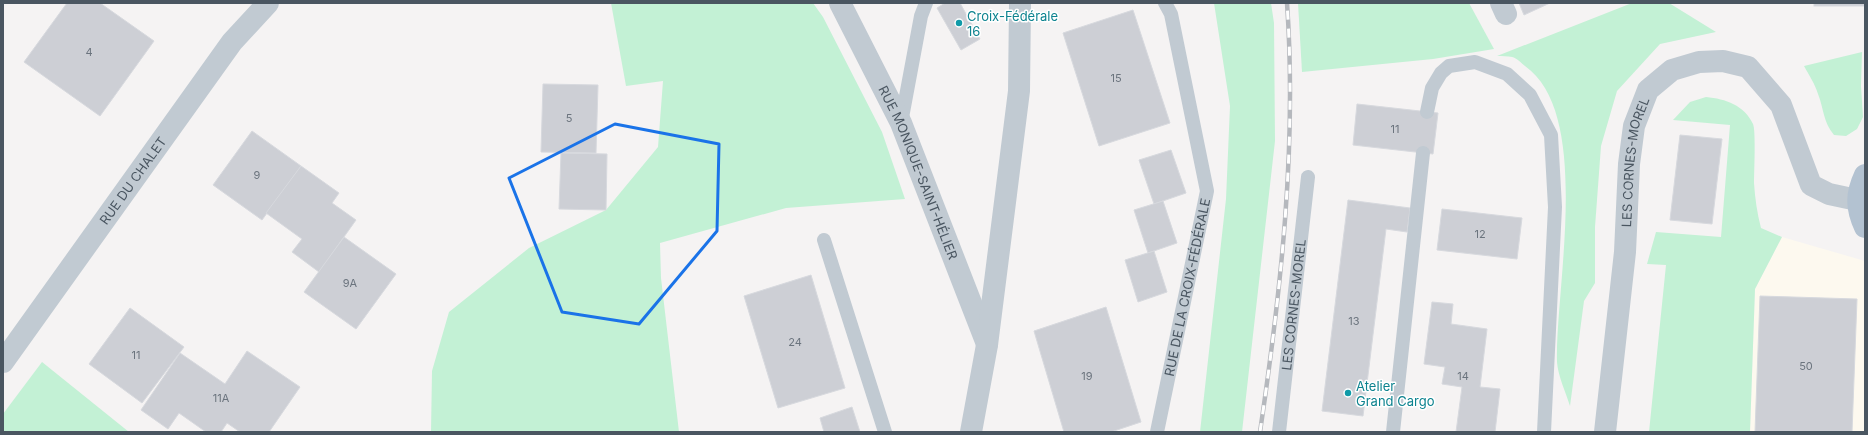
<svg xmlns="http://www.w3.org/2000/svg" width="1868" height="435" viewBox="0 0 1868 435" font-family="Inter,sans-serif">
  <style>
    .commercial { fill: #fdf9ef }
    .green { fill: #c3f1d5 }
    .building { fill: #cdcfd5; stroke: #d7d9de }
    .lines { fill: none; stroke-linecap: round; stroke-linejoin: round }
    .service { stroke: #c1cad2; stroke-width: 14 }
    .minor { stroke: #c1cad2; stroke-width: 22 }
    .primary { stroke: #b3c2d1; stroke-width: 22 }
    .rail-casing { stroke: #b5b8bd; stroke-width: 4.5 }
    .rail { stroke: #fff; stroke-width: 3; stroke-dasharray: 9; stroke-linecap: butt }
    .marked { fill: none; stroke: #1a73e8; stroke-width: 3; stroke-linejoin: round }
    .culture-dot { fill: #0f9aa8; stroke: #fff; stroke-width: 1.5 }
    .labels { text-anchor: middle; stroke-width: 3; stroke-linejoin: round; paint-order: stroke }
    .number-label { font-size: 11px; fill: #6b747e }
    .culture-label { font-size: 13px; fill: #0d838f; stroke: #fff; text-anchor: start }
    .street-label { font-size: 13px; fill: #4a5661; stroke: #fff }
  </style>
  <rect width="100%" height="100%" fill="#f5f3f3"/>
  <polygon class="commercial" points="1782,237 1865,261 1865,432 1750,432 1755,289"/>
  <g class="green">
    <polygon points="611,3 813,3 823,17 882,132 905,199 786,208 660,243 661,278 679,432 431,432 432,371 449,312 529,248 606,210 658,147 663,81 626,86"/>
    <polygon points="1214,3 1271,3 1274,23 1275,141 1242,432 1200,432 1226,199 1230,106"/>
    <polygon points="1298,3 1469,3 1494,49 1433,59 1302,72"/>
    <path d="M1632,3H1669L1716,32L1660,44L1617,91L1601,146L1595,227V283L1584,301L1570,406C1566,393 1558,376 1557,362C1555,288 1593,114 1525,66C1521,63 1517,58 1512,57C1508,56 1502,56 1497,56Z"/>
    <path d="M1862,52L1861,86L1863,117L1857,129L1846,136L1834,135C1823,122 1824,109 1818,94C1815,84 1809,75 1804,66Z"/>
    <path d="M1706,97C1726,99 1744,105 1753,124C1756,131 1754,172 1754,183C1755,198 1757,213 1761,228L1782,237L1755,289L1750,432H1649L1666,265L1647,264L1656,232L1721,237L1730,125L1673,120L1690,102Z"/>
    <polygon points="42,362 129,432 3,432 3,414"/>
  </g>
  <g class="building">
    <polygon points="67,3 100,3 154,41 100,116 24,62"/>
    <polygon points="945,3 960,3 980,39 961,50 937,8"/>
    <polygon points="1519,3 1550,3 1524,15"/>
    <rect x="1814" y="3" width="51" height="3"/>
    <polygon points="1133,10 1170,123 1099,146 1063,33"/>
    <polygon points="543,84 598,85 596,153 541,152"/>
    <polygon points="1357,104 1438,113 1433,154 1353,145"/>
    <polygon points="252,131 301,166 262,220 213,185"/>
    <polygon points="1680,135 1722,139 1712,224 1670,220"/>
    <polygon points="1171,150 1186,193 1154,204 1139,160"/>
    <polygon points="561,153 607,154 606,210 559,209"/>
    <polygon points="301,166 339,193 332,203 356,220 319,272 292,252 302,239 266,213"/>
    <polygon points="1348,200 1410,208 1407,232 1386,229 1363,416 1322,411"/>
    <polygon points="1163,201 1177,243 1148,253 1134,210"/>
    <polygon points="1442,209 1522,218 1517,259 1437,250"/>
    <polygon points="344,237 396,274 356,329 304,292"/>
    <polygon points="1154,251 1167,292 1138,302 1125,260"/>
    <polygon points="811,275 845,388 778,408 744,296"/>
    <polygon points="1760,296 1857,299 1852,432 1755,432"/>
    <polygon points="1432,302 1453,304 1451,324 1487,329 1480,387 1500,389 1495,432 1456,432 1462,387 1442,384 1445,367 1424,364"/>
    <polygon points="1106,307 1141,422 1111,432 1064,432 1034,331"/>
    <polygon points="130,308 184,347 142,403 89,364"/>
    <polygon points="247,351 300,387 269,432 240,432 227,423 221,432 206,432 179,413 168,429 141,410 180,353 225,384"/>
    <polygon points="852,407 860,432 824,432 820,418"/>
  </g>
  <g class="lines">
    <g class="service">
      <polyline points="1427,112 1432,88 1441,73 1449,66 1475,62 1507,74 1530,95 1551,135 1555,207 1544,432"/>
      <polyline points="901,123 921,16 926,3"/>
      <polyline points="824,240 885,432"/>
      <path id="s1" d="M1157,432L1207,191L1171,14L1165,3"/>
      <path id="s2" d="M1279,432L1308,177"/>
      <polyline points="1393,432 1423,153"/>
    </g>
    <g class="minor">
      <path id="s3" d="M840,3L901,123L987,344"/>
      <polyline points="1501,3 1506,14"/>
      <path id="s4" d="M3,362L232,42L268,3"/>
      <polyline points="971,432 987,345 1019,91 1020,3"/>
      <path id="s5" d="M1605,432L1625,252L1629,164L1634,126L1648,90L1672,70L1699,62L1723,61L1748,67L1781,105L1811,185L1829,194L1857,200"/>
    </g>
    <path class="primary" d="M1865,175C1856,194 1856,208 1865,227"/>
    <defs>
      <path id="rail" d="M1260,432C1281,290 1297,147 1287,3"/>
    </defs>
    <use href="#rail" class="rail-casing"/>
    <use href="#rail" class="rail"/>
  </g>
  <path class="marked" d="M615,124L719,144L717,231L639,324L562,312L509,178Z"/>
  <g class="culture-dot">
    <circle cx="959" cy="23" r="4"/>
    <circle cx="1348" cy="393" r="4"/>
  </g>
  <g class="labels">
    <g class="number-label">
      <text x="89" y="56">4</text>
      <text x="1116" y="82">15</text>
      <text x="569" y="122">5</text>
      <text x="1395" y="133">11</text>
      <text x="257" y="179">9</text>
      <text x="1480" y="238">12</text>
      <text x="350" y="287">9A</text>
      <text x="1354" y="325">13</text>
      <text x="795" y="346">24</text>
      <text x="136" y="359">11</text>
      <text x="1806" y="370">50</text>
      <text x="1087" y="380">19</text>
      <text x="1463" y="380">14</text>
      <text x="221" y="402">11A</text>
    </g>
    <g class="culture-label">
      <text x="967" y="21">Croix-Fédérale<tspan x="967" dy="15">16</tspan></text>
      <text x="1356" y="391">Atelier<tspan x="1356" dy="15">Grand Cargo</tspan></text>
    </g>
    <g class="street-label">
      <text dy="5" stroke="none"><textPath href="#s5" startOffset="272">LES CORNES-MOREL</textPath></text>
      <text dy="5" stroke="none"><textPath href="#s3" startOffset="187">RUE MONIQUE-SAINT-HÉLIER</textPath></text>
      <text dy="5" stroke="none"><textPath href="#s4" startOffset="223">RUE DU CHALET</textPath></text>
      <text dy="5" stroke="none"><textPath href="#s1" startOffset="148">RUE DE LA CROIX-FÉDÉRALE</textPath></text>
      <text dy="5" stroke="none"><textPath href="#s2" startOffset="128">LES CORNES-MOREL</textPath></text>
    </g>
  </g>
  <rect width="1868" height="435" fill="none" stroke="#4a5661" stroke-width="8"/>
</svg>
